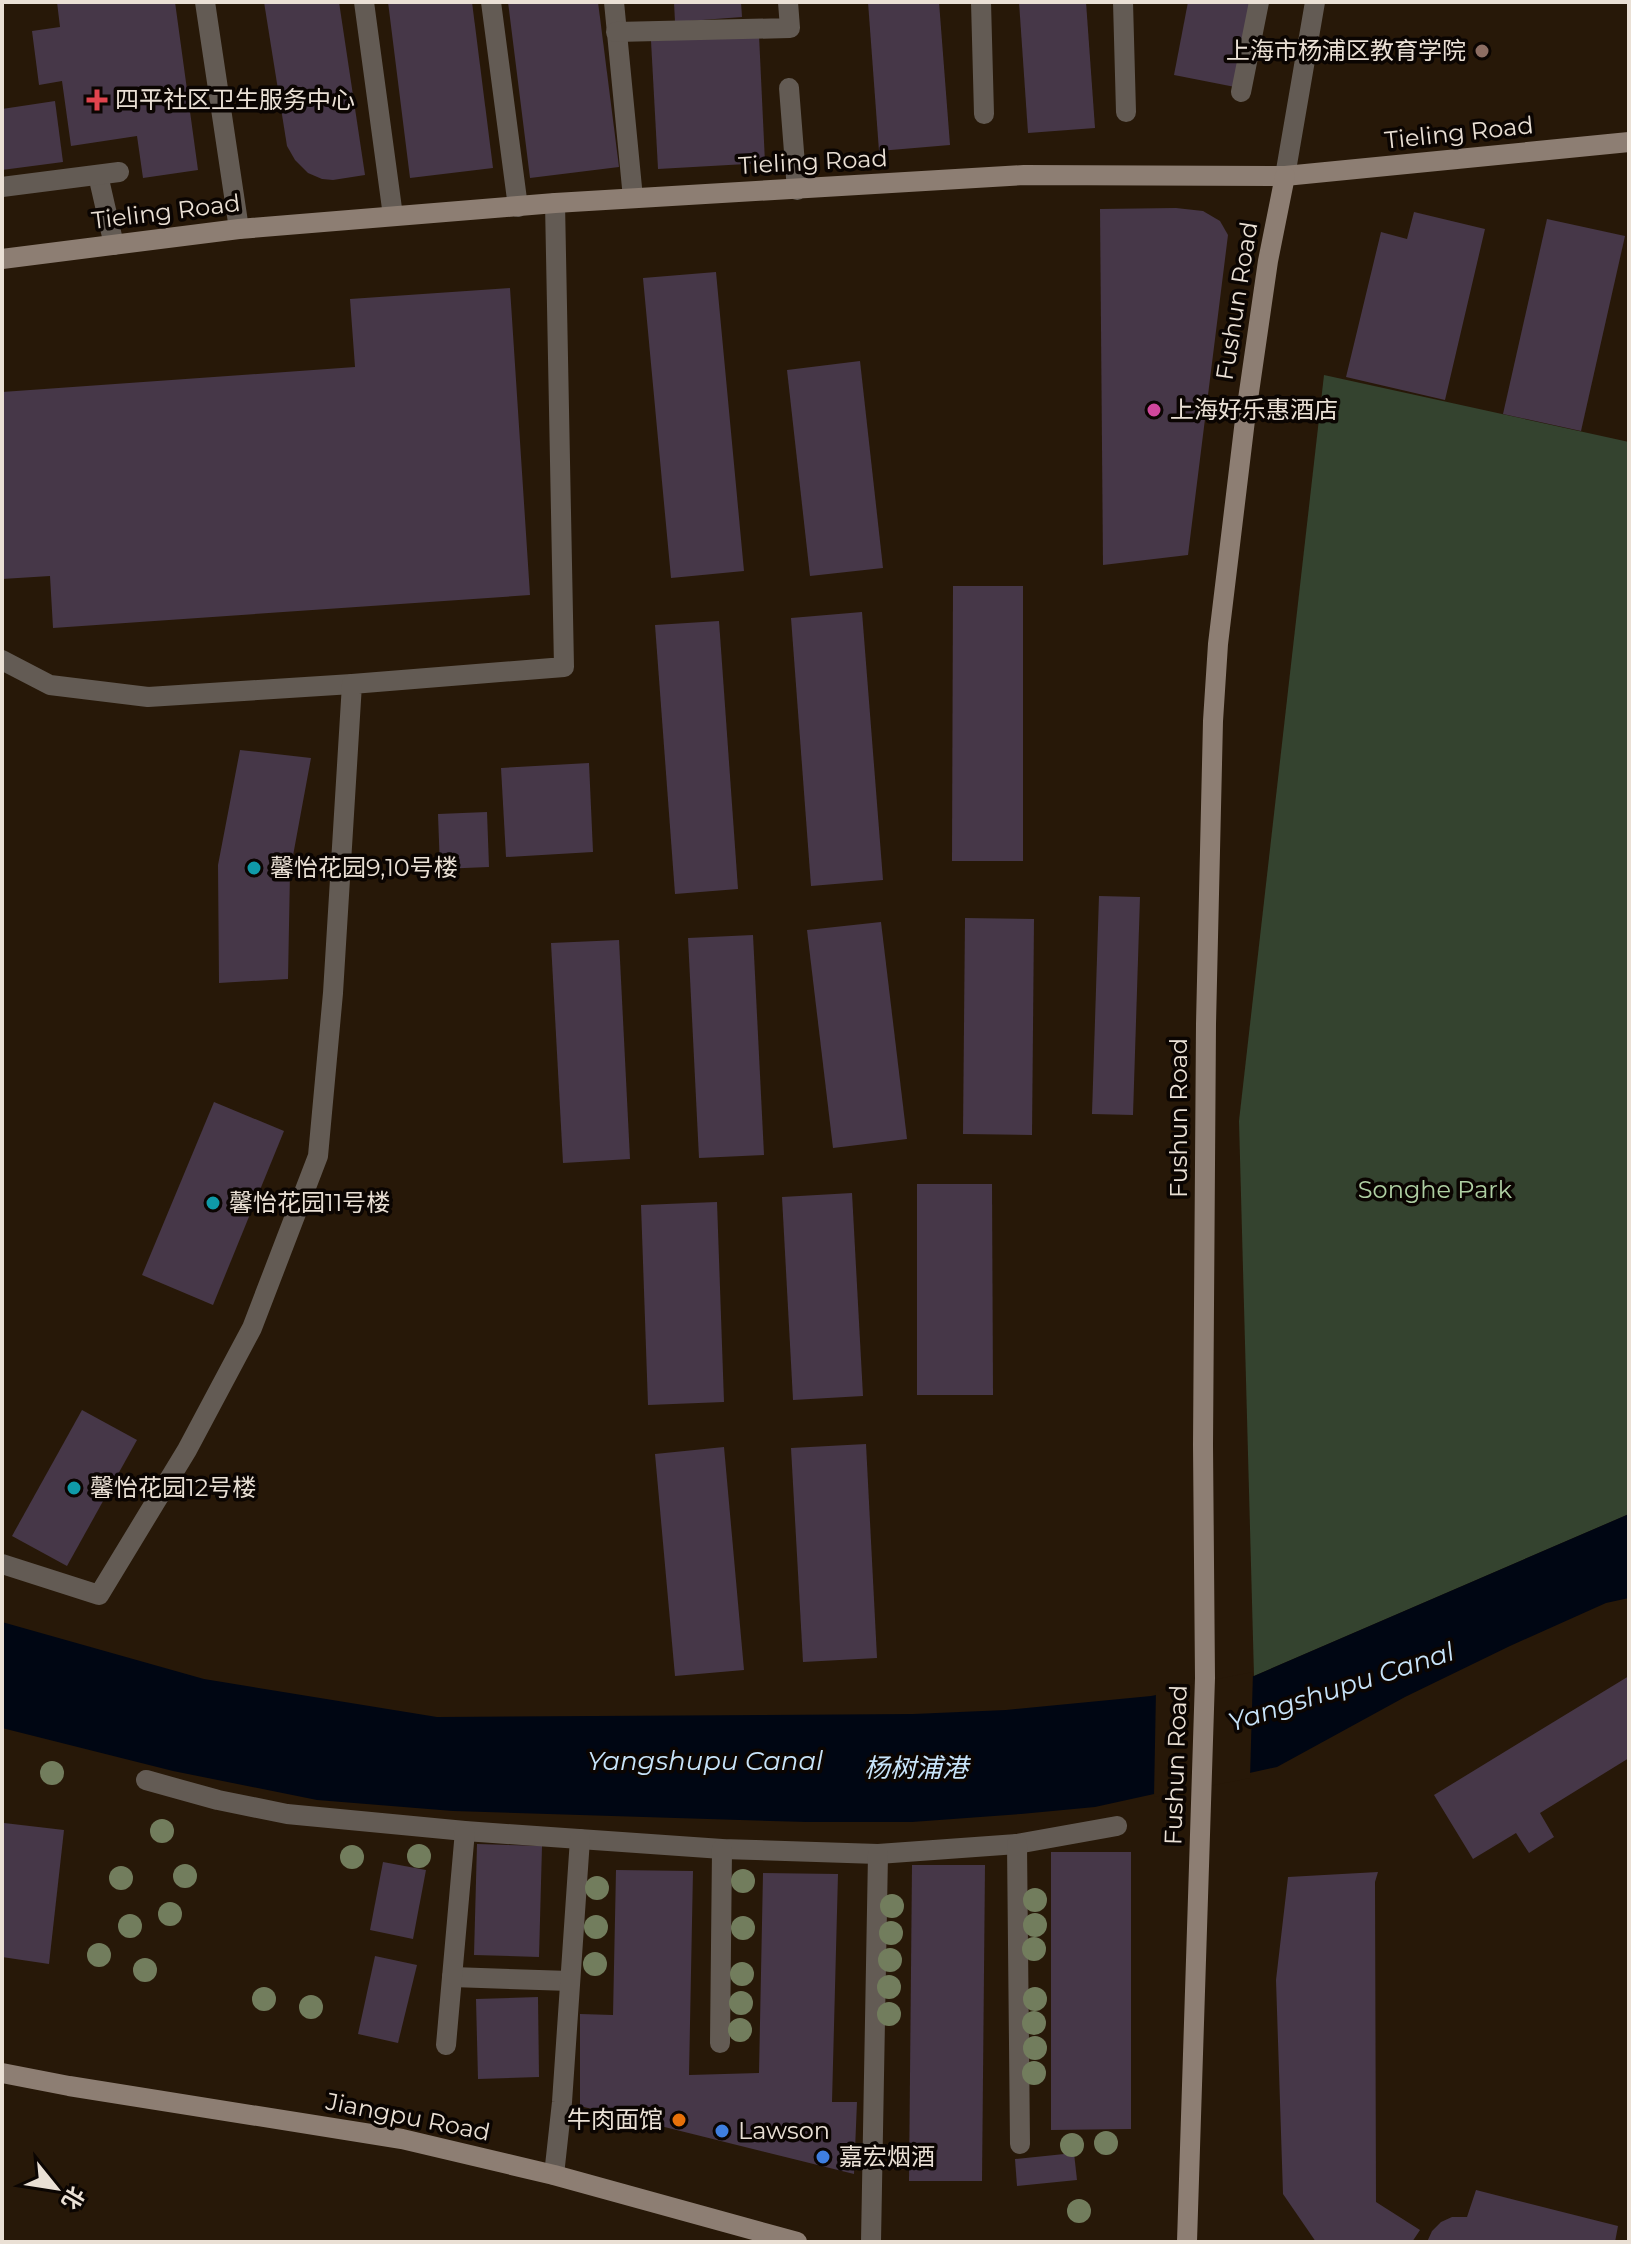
<svg xmlns="http://www.w3.org/2000/svg" width="1631" height="2244" viewBox="0 0 1631 2244" font-family="Montserrat,'Noto Sans SC',sans-serif">
  <style>
    .green { fill: #34432f }
    .water { fill: #000613 }
    .pier { fill: #271808 }
    .building { fill: #463748 }
    .lines { fill: none; stroke-linecap: round; stroke-linejoin: round }
    .lane { stroke: #635b54; stroke-width: 20 }
    .street { stroke: #635b54; stroke-width: 20 }
    .secondary { stroke: #8d7e73; stroke-width: 20 }
    .tree { fill: #727d5d }
    .education-dot { fill: #8d6e63; stroke: #0b0502; stroke-width: 3 }
    .health-dot { fill: #e0444e; stroke: #0b0502; stroke-width: 3 }
    .hotel-dot { fill: #d1479c; stroke: #0b0502; stroke-width: 3 }
    .culture-dot { fill: #0f9aa8; stroke: #0b0502; stroke-width: 3 }
    .food-dot { fill: #e8710a; stroke: #0b0502; stroke-width: 3 }
    .shop-dot { fill: #3f7fe0; stroke: #0b0502; stroke-width: 3 }
    .labels { text-anchor: middle; stroke-width: 7; stroke-linejoin: round; paint-order: stroke }
    .poi-label { font-size: 24px; fill: #eae0d5; stroke: #0b0502; text-anchor: start }
    .street-label { font-size: 24px; fill: #eae0d5; stroke: #0b0502 }
    .park-label { font-size: 24px; fill: #afd0a3; stroke: #0b0502 }
    .water-label { font-size: 26px; font-style: italic; fill: #c8e4fa; stroke: #0b0502 }
  </style>
  <rect width="100%" height="100%" fill="#271808"/>
  <polygon class="green" points="1324,375 1629,442 1629,1514 1254,1676 1239,1121"/>
  <polygon class="water" points="1629,1514 1629,1598 1606,1603 1510,1646 1405,1697 1277,1767 1095,1807 1021,1814 912,1822 806,1822 453,1811 317,1800 173,1771 2,1728 2,1622 204,1679 437,1717 913,1714 1006,1710 1151,1696 1254,1676"/>
  <polygon class="pier" points="1253,1672 1250,1778 1154,1797 1156,1691"/>
  <g class="building">
    <polygon points="57,2 175,2 198,170 143,178 137,136 71,146 62,81 39,85 32,31 60,27"/>
    <polygon points="264,2 339,2 365,175 333,180 322,179 308,173 295,160 287,146"/>
    <polygon points="388,2 472,2 493,168 410,178"/>
    <polygon points="508,2 598,2 619,167 530,178"/>
    <polygon points="674,2 741,2 742,17 675,22"/>
    <polygon points="868,2 939,2 950,145 879,151"/>
    <polygon points="1019,2 1086,2 1095,128 1028,133"/>
    <polygon points="1188,2 1251,2 1235,87 1174,75"/>
    <polygon points="759,35 765,163 658,169 651,41"/>
    <polygon points="55,101 63,162 2,170 2,109"/>
    <polygon points="1176,208 1203,211 1220,221 1228,235 1188,555 1103,565 1100,209"/>
    <polygon points="1414,212 1485,229 1445,400 1346,377 1381,232 1407,239"/>
    <polygon points="1547,219 1625,236 1581,431 1503,414"/>
    <polygon points="716,272 744,571 671,578 643,278"/>
    <polygon points="510,288 530,595 53,628 50,576 2,579 2,392 355,367 350,299"/>
    <polygon points="860,361 883,568 810,576 787,370"/>
    <polygon points="953,586 1023,586 1023,861 952,861"/>
    <polygon points="862,612 883,880 811,886 791,618"/>
    <polygon points="719,621 738,889 675,894 655,625"/>
    <polygon points="240,750 311,758 290,872 288,979 219,983 218,865"/>
    <polygon points="589,763 593,852 506,857 501,768"/>
    <polygon points="487,812 489,867 440,869 438,814"/>
    <polygon points="1099,896 1140,897 1133,1115 1092,1114"/>
    <polygon points="965,918 1034,919 1032,1135 963,1134"/>
    <polygon points="881,922 907,1139 833,1148 807,930"/>
    <polygon points="753,935 764,1155 699,1158 688,938"/>
    <polygon points="619,940 630,1159 563,1163 551,943"/>
    <polygon points="214,1102 284,1131 213,1305 142,1275"/>
    <polygon points="917,1184 992,1184 993,1395 917,1395"/>
    <polygon points="852,1193 863,1396 793,1400 782,1197"/>
    <polygon points="717,1202 724,1402 648,1405 641,1205"/>
    <polygon points="82,1410 137,1440 67,1566 12,1536"/>
    <polygon points="866,1444 877,1658 803,1662 791,1448"/>
    <polygon points="724,1447 744,1670 675,1676 655,1454"/>
    <polygon points="1629,1676 1629,1758 1540,1813 1554,1837 1529,1853 1516,1833 1473,1859 1434,1795"/>
    <polygon points="4,1823 64,1830 49,1964 2,1957 2,1843"/>
    <polygon points="477,1844 542,1846 539,1957 474,1955"/>
    <polygon points="1051,1852 1131,1852 1131,2129 1051,2130"/>
    <polygon points="383,1862 426,1870 413,1939 370,1930"/>
    <polygon points="912,1865 985,1865 982,2181 909,2181"/>
    <polygon points="616,1870 693,1871 689,2075 759,2073 763,1873 838,1874 832,2102 857,2102 854,2174 580,2106 580,2014 613,2015"/>
    <polygon points="1378,1872 1375,1882 1376,2202 1420,2230 1412,2242 1316,2242 1283,2194 1276,1980 1288,1877"/>
    <polygon points="375,1956 417,1965 398,2043 358,2034"/>
    <polygon points="538,1997 539,2077 478,2079 476,1999"/>
    <polygon points="1074,2153 1077,2180 1017,2186 1015,2159"/>
    <polygon points="1476,2190 1618,2226 1615,2242 1427,2242 1432,2231 1441,2222 1452,2217 1467,2217"/>
  </g>
  <g class="lines">
    <g class="lane">
      <polyline points="364,2 393,216"/>
      <polyline points="491,2 518,207"/>
      <polyline points="614,2 633,198"/>
      <polyline points="981,2 984,114"/>
      <polyline points="1123,2 1126,112"/>
      <polyline points="616,32 790,28 788,2"/>
      <polyline points="789,88 797,190"/>
      <polyline points="1241,92 1259,2"/>
      <polyline points="98,175 114,245"/>
      <polyline points="2,187 119,172"/>
      <polyline points="146,1780 218,1800 287,1814 465,1831 722,1849 878,1854 1017,1844 1117,1826"/>
      <polyline points="1017,1844 1020,2144"/>
      <polyline points="452,1977 570,1981"/>
      <polyline points="720,2043 722,1849"/>
      <polyline points="446,2045 465,1831"/>
      <polyline points="554,2175 562,2102 580,1839"/>
      <polyline points="871,2242 878,1854"/>
    </g>
    <g class="street">
      <polyline points="205,2 239,229"/>
      <polyline points="1285,176 1315,2"/>
      <polyline points="2,660 50,685 148,697 352,684"/>
      <polyline points="2,1564 99,1595 187,1450 252,1328 318,1156 333,993 352,684 564,667 555,203"/>
    </g>
    <g class="secondary">
      <polyline points="2,259 239,229 555,203 1024,175 1285,176 1629,142"/>
      <polyline points="2,2073 69,2086 402,2139 554,2175 797,2242"/>
      <polyline points="1187,2242 1205,1678 1203,1445 1206,1024 1213,721 1218,644 1245,420 1268,261 1285,176"/>
    </g>
  </g>
  <g class="tree">
    <circle cx="52" cy="1773" r="12"/>
    <circle cx="162" cy="1831" r="12"/>
    <circle cx="419" cy="1856" r="12"/>
    <circle cx="352" cy="1857" r="12"/>
    <circle cx="185" cy="1876" r="12"/>
    <circle cx="121" cy="1878" r="12"/>
    <circle cx="743" cy="1881" r="12"/>
    <circle cx="597" cy="1888" r="12"/>
    <circle cx="1035" cy="1900" r="12"/>
    <circle cx="892" cy="1906" r="12"/>
    <circle cx="170" cy="1914" r="12"/>
    <circle cx="1035" cy="1925" r="12"/>
    <circle cx="130" cy="1926" r="12"/>
    <circle cx="596" cy="1927" r="12"/>
    <circle cx="743" cy="1928" r="12"/>
    <circle cx="891" cy="1933" r="12"/>
    <circle cx="1034" cy="1949" r="12"/>
    <circle cx="99" cy="1955" r="12"/>
    <circle cx="890" cy="1960" r="12"/>
    <circle cx="595" cy="1964" r="12"/>
    <circle cx="145" cy="1970" r="12"/>
    <circle cx="742" cy="1974" r="12"/>
    <circle cx="889" cy="1987" r="12"/>
    <circle cx="264" cy="1999" r="12"/>
    <circle cx="1035" cy="1999" r="12"/>
    <circle cx="741" cy="2003" r="12"/>
    <circle cx="311" cy="2007" r="12"/>
    <circle cx="889" cy="2014" r="12"/>
    <circle cx="1034" cy="2023" r="12"/>
    <circle cx="740" cy="2030" r="12"/>
    <circle cx="1035" cy="2048" r="12"/>
    <circle cx="1034" cy="2073" r="12"/>
    <circle cx="1106" cy="2143" r="12"/>
    <circle cx="1072" cy="2145" r="12"/>
    <circle cx="1079" cy="2211" r="12"/>
  </g>
  <circle class="education-dot" cx="1482" cy="51" r="8"/>
  <path class="health-dot" d="M93 88h8v8h8v8h-8v8h-8v-8h-8v-8h8z"/>
  <circle class="hotel-dot" cx="1154" cy="410" r="8"/>
  <g class="culture-dot">
    <circle cx="254" cy="868" r="8"/>
    <circle cx="213" cy="1203" r="8"/>
    <circle cx="74" cy="1488" r="8"/>
  </g>
  <circle class="food-dot" cx="679" cy="2120" r="8"/>
  <g class="shop-dot">
    <circle cx="722" cy="2131" r="8"/>
    <circle cx="823" cy="2157" r="8"/>
  </g>
  <g class="labels">
    <g class="poi-label">
      <text x="1466" y="59" text-anchor="end">上海市杨浦区教育学院</text>
      <text x="115" y="108">四平社区卫生服务中心</text>
      <text x="1170" y="418">上海好乐惠酒店</text>
      <text x="270" y="876">馨怡花园9,10号楼</text>
      <text x="229" y="1211">馨怡花园11号楼</text>
      <text x="90" y="1496">馨怡花园12号楼</text>
      <text x="663" y="2128" text-anchor="end">牛肉面馆</text>
      <text x="738" y="2139">Lawson</text>
      <text x="839" y="2165">嘉宏烟酒</text>
    </g>
    <g class="street-label">
      <text transform="translate(1459 133) rotate(-6)" y="8">Tieling Road</text>
      <text transform="translate(813 162) rotate(-3)" y="8">Tieling Road</text>
      <text transform="translate(166 212) rotate(-7)" y="8">Tieling Road</text>
      <text transform="translate(1237 301) rotate(-81)" y="8">Fushun Road</text>
      <text transform="translate(1179 1118) rotate(-90)" y="8">Fushun Road</text>
      <text transform="translate(1176 1765) rotate(-88)" y="8">Fushun Road</text>
      <text transform="translate(408 2117) rotate(11)" y="8">Jiangpu Road</text>
    </g>
    <g class="park-label">
      <text x="1435" y="1198">Songhe Park</text>
    </g>
    <g class="water-label">
      <text transform="translate(1341 1687) rotate(-18)" y="9">Yangshupu Canal</text>
      <text x="705" y="1770">Yangshupu Canal</text>
      <text x="916" y="1777">杨树浦港</text>
    </g>
  </g>
  <rect width="1631" height="2244" fill="none" stroke="#eae0d5" stroke-width="8"/>
  <g transform="translate(56 2188) rotate(120)" stroke="#0b0502" stroke-width="6" paint-order="stroke">
  <path d="M0-6L14 30L0 20L-14 30Z" fill="#eae0d5"/>
  <text y="-12" font-size="22" font-weight="bold" text-anchor="middle" fill="#eae0d5">北</text>
  </g>
</svg>
